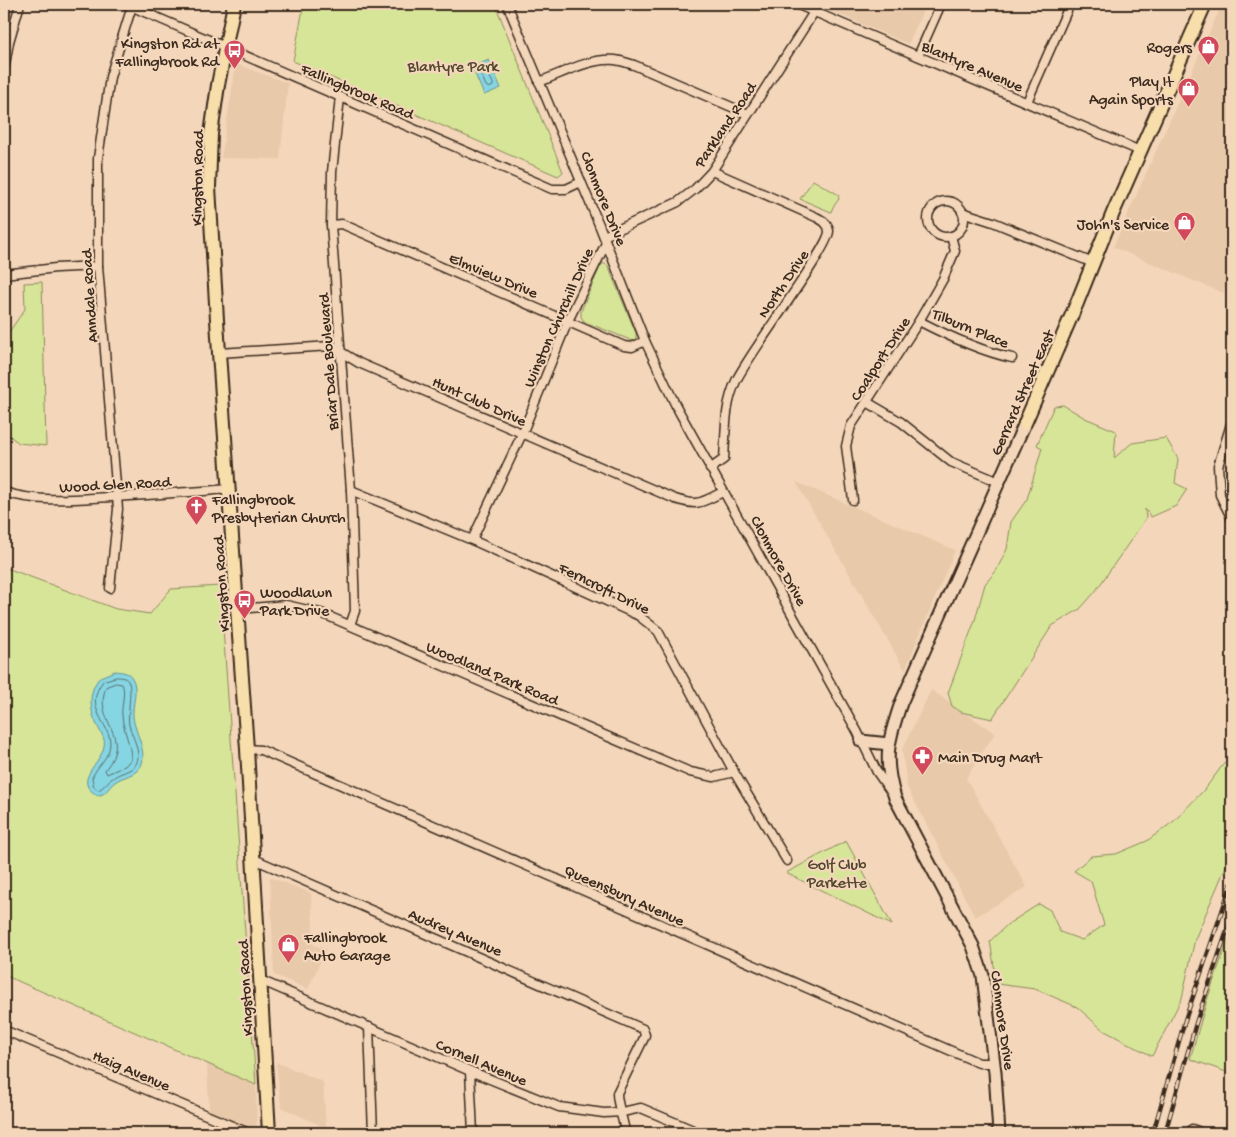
<svg xmlns="http://www.w3.org/2000/svg" width="1236" height="1137" viewBox="0 0 1236 1137" font-family="'Gochi Hand',sans-serif">
  <style>
    .built { fill: #e8c9a9 }
    .green { fill: #d7e598; stroke: #89885b }
    .water { fill: #86d5e3; stroke: #689194 }
    .lines { fill: none; stroke-linecap: round; stroke-linejoin: round }
    .shore { stroke: #596e6d; stroke-width: 1 }
    .street-casing { stroke: #3b2a1e; stroke-width: 11 }
    .secondary-casing { stroke: #3b2a1e; stroke-width: 15 }
    .primary-casing { stroke: #3b2a1e; stroke-width: 16 }
    .street { stroke: #f4d7ba; stroke-width: 8 }
    .secondary { stroke: #f4d7ba; stroke-width: 11 }
    .primary { stroke: #f8deab; stroke-width: 12 }
    .rail-casing { stroke: #3b2a1e; stroke-width: 4.5 }
    .rail { stroke: #f4d7ba; stroke-width: 2.5; stroke-dasharray: 8; stroke-linecap: butt }
    .labels { text-anchor: middle; stroke-width: 4.5; stroke-linejoin: round; paint-order: stroke }
    .poi-label { font-size: 16px; fill: #3b2a1e; stroke: #f4d7ba; text-anchor: end }
    .park-label { font-size: 16px; fill: #524630; stroke: #f4d7ba }
    .street-label { font-size: 16px; fill: #3b2a1e; stroke: #f4d7ba }
  </style>
  <rect width="100%" height="100%" fill="#f4d7ba"/>
  <filter id="ink" filterUnits="userSpaceOnUse"><feTurbulence type="fractalNoise" baseFrequency=".02" numOctaves="2"/><feDisplacementMap in="SourceGraphic" scale="10" xChannelSelector="R" yChannelSelector="G"/><feConvolveMatrix kernelMatrix="1 2 1 2 8 2 1 2 1" color-interpolation-filters="sRGB"/></filter>
  <g filter="url(#ink)">
    <g class="built">
      <polygon points="816,4 926,4 908,44"/>
      <polygon points="1222,4 1232,4 1232,271 1223,293 1113,247"/>
      <polygon points="236,64 288,83 280,159 221,158"/>
      <polygon points="796,482 955,550 905,670"/>
      <polygon points="931,690 995,733 966,778 1027,887 975,917 907,787 902,750"/>
      <polygon points="270,877 311,893 314,945 326,949 308,989 274,975"/>
      <polygon points="276,1062 323,1082 326,1128 281,1107"/>
      <polygon points="207,1063 256,1085 257,1133 210,1133"/>
    </g>
    <g class="green">
      <polygon points="304,4 495,4 563,172 558,176 293,61"/>
      <polygon points="813,180 839,195 838,197 839,199 833,207 831,212 800,199"/>
      <polygon points="603,263 608,266 636,333 636,338 633,341 585,322 581,317 581,311 600,267"/>
      <polygon points="42,282 46,446 19,443 4,432 4,339 25,309 24,283"/>
      <polygon points="1063,405 1085,418 1116,431 1114,458 1132,443 1166,438 1178,459 1175,483 1187,489 1176,506 1151,517 1145,509 1146,518 1095,592 1080,609 1052,626 992,719 961,712 952,706 948,693 975,620 985,584 996,571 1007,549 1011,522 1027,499 1042,448 1037,445 1054,406"/>
      <polygon points="4,567 116,609 150,614 171,589 220,586 256,1085 4,975"/>
      <polygon points="1232,753 1232,852 1195,939 1182,998 1152,1056 1103,1030 1077,1007 1035,989 997,984 990,941 1008,924 1039,904 1050,910 1060,932 1082,940 1104,925 1091,881 1074,871 1091,856 1116,854 1147,841 1174,821 1204,790"/>
      <polygon points="846,841 892,925 786,873"/>
      <polygon points="1231,931 1232,931 1232,1074 1190,1059 1207,1000"/>
    </g>
    <g class="water">
      <polygon points="489,60 501,88 484,95 472,67"/>
      <path d="M115,671C122,672 129,672 132,678C139,689 132,704 133,716C134,731 148,751 141,766C135,776 123,776 115,782C108,787 106,796 97,795C71,781 102,763 104,746C106,738 100,732 97,725C89,709 88,691 100,677Z"/>
    </g>
    <g class="lines">
      <g class="shore">
        <polygon points="485,68 493,83 493,86 489,88 486,86 480,72 481,69"/>
        <path d="M116,677C121,677 127,677 129,683C132,690 127,713 129,725C132,736 142,753 136,764C131,772 120,772 113,778C107,781 104,788 98,790L94,787L92,778C97,765 109,759 110,744C111,723 82,709 103,681Z"/>
        <path d="M116,683L122,684C126,692 121,706 122,715C123,731 131,744 131,759L125,766L107,774L105,770C134,734 92,722 106,687Z"/>
      </g>
      <defs>
        <g id="street">
          <polyline points="126,4 552,189 566,189 581,182"/>
          <polyline points="507,4 600,227 645,341 676,406 857,731 877,772 891,792"/>
          <polyline points="796,4 1140,151"/>
          <polyline points="918,56 941,4"/>
          <polyline points="4,70 9,42 20,4"/>
          <path d="M539,82C563,73 589,58 615,60C621,61 628,63 634,65L748,114"/>
          <polyline points="340,97 332,172 331,225 351,490 355,611 350,625"/>
          <polyline points="1027,102 1070,4"/>
          <circle cx="946" cy="219" r="18"/>
          <polyline points="962,212 993,222 1093,263"/>
          <polyline points="331,225 342,224 624,346 632,347 645,341"/>
          <polyline points="604,236 678,202 695,189 712,171 814,12"/>
          <polyline points="4,274 56,268 98,266"/>
          <path d="M919,321C948,336 980,351 1012,358"/>
          <path d="M219,353L331,346L359,363L675,499C700,507 701,502 723,492"/>
          <polyline points="867,402 901,422 951,462 999,482"/>
          <polyline points="1232,421 1218,466 1220,495 1232,519"/>
          <path d="M710,469L724,459C726,431 724,407 736,381C749,353 830,247 829,231C828,223 822,220 816,217L712,171"/>
          <polyline points="351,490 472,540 633,613 639,616 658,631 734,772 787,861"/>
          <path d="M4,492C39,503 74,499 110,497C150,495 190,492 229,489"/>
          <polyline points="853,500 846,446 851,426 919,321 943,279 955,251 951,236"/>
          <polyline points="472,540 522,434 568,321 606,243"/>
          <polyline points="110,588 118,509 98,266 98,158 110,77 132,6"/>
          <polyline points="238,609 286,605 321,613 690,772 714,777 734,772"/>
          <polyline points="247,749 261,750 979,1063 993,1063"/>
          <path d="M254,859L643,1029L645,1035L644,1038L617,1093C617,1106 624,1120 625,1133"/>
          <polyline points="260,980 470,1071 559,1107 604,1113 622,1112 641,1108 700,1133"/>
          <polyline points="369,1027 373,1133"/>
          <polyline points="4,1030 249,1133"/>
          <polyline points="470,1071 473,1133"/>
          <polyline points="1192,1129 1203,1133"/>
        </g>
        <g id="secondary">
          <polyline points="861,741 889,744"/>
          <path d="M999,1133L995,1072L983,976L973,946L895,798C883,758 888,741 901,703L1025,423"/>
        </g>
        <g id="primary">
          <polyline points="234,4 218,85 211,134 209,187 219,353 247,749 269,1133"/>
          <polyline points="1025,423 1077,303 1113,213 1205,4"/>
        </g>
      </defs>
      <use href="#street" class="street-casing"/>
      <use href="#secondary" class="secondary-casing"/>
      <use href="#primary" class="primary-casing"/>
      <use href="#street" class="street"/>
      <use href="#secondary" class="secondary"/>
      <use href="#primary" class="primary"/>
      <defs>
        <g id="rail">
          <polyline points="1153,1133 1185,1020 1232,882"/>
          <polyline points="1165,1133 1196,1023 1232,916"/>
        </g>
      </defs>
      <use href="#rail" class="rail-casing"/>
      <use href="#rail" class="rail"/>
    </g>
  </g>
  <defs>
    <symbol id="shop-pin" viewBox="-11 -11 22 30"><path d="M0 17L-7.5 6A9.5 9.5 0 1 1 7.5 6Z" fill="#d1495b" stroke="#f4d7ba"/><path d="M-5-2.5h2.3a2.7 3.5 0 0 1 5.4 0H5L5.5 6h-11ZM-1.5-2.5h3a1.5 2.3 0 0 0-3 0Z" fill="#fff"/></symbol>
    <symbol id="bus-pin" viewBox="-11 -11 22 30"><path d="M0 17L-7.5 6A9.5 9.5 0 1 1 7.5 6Z" fill="#d1495b" stroke="#f4d7ba"/><path d="M-5-6H5V4H4V6H2V4H-2V6H-4V4H-5ZM-3.5-4V0h7V-4ZM-3.5 1.2v1.5H-2V1.2ZM2 1.2v1.5H3.5V1.2Z" fill="#fff"/></symbol>
    <symbol id="church-pin" viewBox="-11 -11 22 30"><path d="M0 17L-7.5 6A9.5 9.5 0 1 1 7.5 6Z" fill="#d1495b" stroke="#f4d7ba"/><path d="M-1.2-6h2.4v3.5h3.3v2.4h-3.3V6h-2.4V-.1h-3.3v-2.4h3.3Z" fill="#fff"/></symbol>
    <symbol id="pharmacy-pin" viewBox="-11 -11 22 30"><path d="M0 17L-7.5 6A9.5 9.5 0 1 1 7.5 6Z" fill="#d1495b" stroke="#f4d7ba"/><path d="M-2-6h4v4h4v4h-4v4h-4v-4h-4v-4h4Z" fill="#fff"/></symbol>
  </defs>
  <g fill-rule="evenodd">
    <use href="#shop-pin" x="1196" y="34" width="25" height="34"/>
    <use href="#bus-pin" x="222" y="38" width="25" height="34"/>
    <use href="#shop-pin" x="1176" y="76" width="25" height="34"/>
    <use href="#shop-pin" x="1172" y="210" width="25" height="34"/>
    <use href="#church-pin" x="184" y="494" width="25" height="34"/>
    <use href="#bus-pin" x="232" y="588" width="25" height="34"/>
    <use href="#pharmacy-pin" x="910" y="744" width="25" height="34"/>
    <use href="#shop-pin" x="276" y="932" width="25" height="34"/>
  </g>
  <g class="labels">
    <g class="poi-label">
      <text x="219" y="48">Kingston Rd at<tspan x="219" dy="18">Fallingbrook Rd</tspan></text>
      <text x="1192" y="52">Rogers</text>
      <text x="1173" y="86">Play It<tspan x="1173" dy="18">Again Sports</tspan></text>
      <text x="1169" y="229">John's Service</text>
      <text x="212" y="504" text-anchor="start">Fallingbrook<tspan x="212" dy="18">Presbyterian Church</tspan></text>
      <text x="260" y="597" text-anchor="start">Woodlawn<tspan x="260" dy="18">Park Drive</tspan></text>
      <text x="938" y="762" text-anchor="start">Main Drug Mart</text>
      <text x="304" y="942" text-anchor="start">Fallingbrook<tspan x="304" dy="18">Auto Garage</tspan></text>
    </g>
    <g class="park-label">
      <text x="453" y="71">Blantyre Park</text>
      <text x="837" y="869">Golf Club<tspan x="837" dy="18">Parkette</tspan></text>
    </g>
    <g class="street-label">
      <text transform="translate(973 65) rotate(23)" y="6">Blantyre Avenue</text>
      <text transform="translate(358 90) rotate(23)" y="6">Fallingbrook Road</text>
      <text transform="translate(724 124) rotate(-56)" y="6">Parkland Road</text>
      <text transform="translate(196 178) rotate(-89)" y="6">Kingston Road</text>
      <text transform="translate(605 198) rotate(68)" y="6">Clonmore Drive</text>
      <text transform="translate(494 274) rotate(23)" y="6">Elmview Drive</text>
      <text transform="translate(782 283) rotate(-56)" y="6">North Drive</text>
      <text transform="translate(88 296) rotate(-94)" y="6">Anndale Road</text>
      <text transform="translate(557 317) rotate(-66)" y="6">Winston Churchill Drive</text>
      <text transform="translate(971 327) rotate(22)" y="6">Tilburn Place</text>
      <text transform="translate(879 358) rotate(-57)" y="6">Coalport Drive</text>
      <text transform="translate(327 362) rotate(-94)" y="6">Briar Dale Boulevard</text>
      <text transform="translate(1021 392) rotate(-66)" y="6">Gerrard Street East</text>
      <text transform="translate(480 400) rotate(24)" y="6">Hunt Club Drive</text>
      <text transform="translate(115 483) rotate(-3)" y="6">Wood Glen Road</text>
      <text transform="translate(780 560) rotate(61)" y="6">Clonmore Drive</text>
      <text transform="translate(220 584) rotate(-94)" y="6">Kingston Road</text>
      <text transform="translate(605 587) rotate(26)" y="6">Ferncroft Drive</text>
      <text transform="translate(493 672) rotate(23)" y="6">Woodland Park Road</text>
      <text transform="translate(625 894) rotate(24)" y="6">Queensbury Avenue</text>
      <text transform="translate(456 931) rotate(23)" y="6">Audrey Avenue</text>
      <text transform="translate(244 988) rotate(-93)" y="6">Kingston Road</text>
      <text transform="translate(1004 1020) rotate(82)" y="6">Clonmore Drive</text>
      <text transform="translate(482 1061) rotate(23)" y="6">Cornell Avenue</text>
      <text transform="translate(132 1069) rotate(23)" y="6">Haig Avenue</text>
    </g>
  </g>
  <rect width="1236" height="1137" fill="none" stroke="#f4d7ba" stroke-width="20"/>
  <rect x="10" y="10" width="1216" height="1117" fill="none" stroke="#3b2a1e" stroke-width="2" filter="url(#ink)"/>
</svg>
